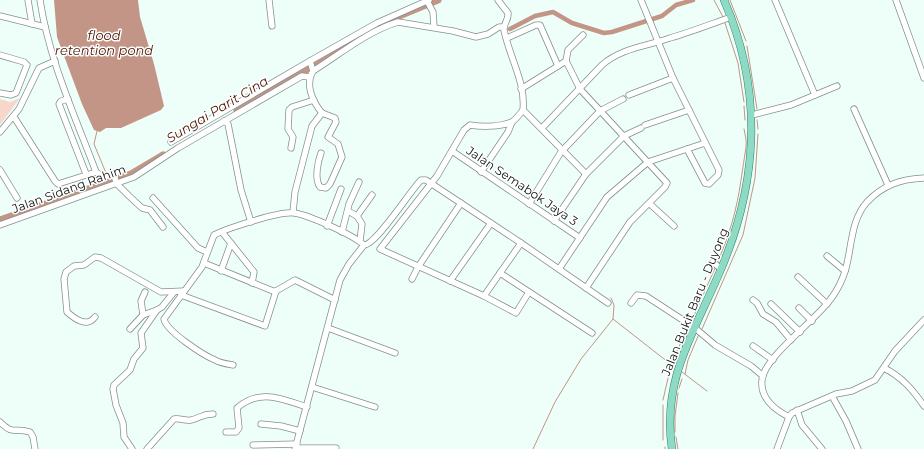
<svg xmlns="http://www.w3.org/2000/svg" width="924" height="449" viewBox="0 0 924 449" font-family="Montserrat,sans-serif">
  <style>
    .green { fill: #f7d7cc }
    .water { fill: #c29586 }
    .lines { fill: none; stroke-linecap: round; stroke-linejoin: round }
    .stream { stroke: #c29586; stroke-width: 1 }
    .canal { stroke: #c29586; stroke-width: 4.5 }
    .river { stroke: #c29586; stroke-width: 7 }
    .minor-casing { stroke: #83918c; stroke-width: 7 }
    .major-casing { stroke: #2f846c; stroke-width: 8 }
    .minor { stroke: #fff; stroke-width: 5.5 }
    .major { stroke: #8edac5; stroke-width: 7 }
    .labels { text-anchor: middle; stroke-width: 3; stroke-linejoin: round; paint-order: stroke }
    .street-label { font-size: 12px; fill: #0b100e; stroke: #fff }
    .water-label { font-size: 13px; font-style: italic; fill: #4b1501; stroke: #fff }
  </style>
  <rect width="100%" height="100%" fill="#eefef8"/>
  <polygon class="green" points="20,98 0,125 0,99 10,102"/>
  <polygon class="water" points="54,0 138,0 140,17 154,64 164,106 161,110 121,128 106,128 100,132 94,130 82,104 57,37"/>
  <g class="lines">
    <g class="stream">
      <polyline points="714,0 723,17"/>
      <polyline points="730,0 746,41"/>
      <polyline points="725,23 738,63 744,102"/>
      <polyline points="747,46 757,109"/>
      <polyline points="744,106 745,120"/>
      <polyline points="757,120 758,129"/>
      <polyline points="97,131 94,144 106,173"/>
      <path d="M717,263C729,237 737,209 741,180C743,169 744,158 746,147C747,142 745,134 744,129"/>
      <polyline points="611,298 614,305 613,319"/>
      <polyline points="691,322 716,266"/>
      <polyline points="702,329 743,235 755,178 758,134"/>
      <polyline points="671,363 689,326"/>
      <polyline points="682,372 707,391"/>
      <polyline points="685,374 688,360 699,334"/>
      <polyline points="679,388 682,379"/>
      <polyline points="663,400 671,365"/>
      <polyline points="675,432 675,416 678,393"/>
      <polyline points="676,437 678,449"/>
      <polyline points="663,440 663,405"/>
      <polyline points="665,447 665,449"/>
      <polyline points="533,449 555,402 581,359 613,319 673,366"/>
    </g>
    <polyline class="canal" points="510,29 535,16 553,12 572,23 604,33 612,32 662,16 676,5 693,0"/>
    <g class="river">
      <polyline points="237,111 387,21 438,0"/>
      <polyline points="0,220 131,174 163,155"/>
    </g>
    <defs>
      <g id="minor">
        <polyline points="28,0 32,24"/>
        <path d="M40,0C49,60 75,116 96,172L103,177L111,175L114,176L117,184L129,196L142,208L150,210L163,227"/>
        <polyline points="269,0 272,26"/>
        <path d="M498,0L508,13C509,20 503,24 504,30C509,56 526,83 523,110C520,114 516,119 512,122C500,127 482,127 470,125L464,130L437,176L380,249L484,296L516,313L529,292"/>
        <polyline points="641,0 673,78 719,170 718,175 709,184 705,183 687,149"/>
        <polyline points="775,0 815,95"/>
        <polyline points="896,0 924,78"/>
        <polyline points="427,1 433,12 434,27"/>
        <polyline points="0,16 45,27"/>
        <polyline points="583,35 568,50 566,61 580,89 667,183 665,187 630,222 586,288"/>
        <polyline points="507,38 536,25 540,25 558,66"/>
        <polyline points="0,55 24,62 27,65 16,93 11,95 0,93"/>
        <path d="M313,71C340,54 368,31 398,22L453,31L476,37L488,34L499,27H504"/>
        <polyline points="521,89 566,61"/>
        <polyline points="629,95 673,78"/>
        <polyline points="68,99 61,101 59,104 86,174"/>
        <polyline points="854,109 888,185"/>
        <polyline points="523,110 586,174"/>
        <polyline points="752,115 791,105 837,86"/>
        <polyline points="14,117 55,181 58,184 96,172"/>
        <polyline points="224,121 228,124 241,190 251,222"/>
        <polyline points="645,125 689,110"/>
        <path d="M542,128L602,65C621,48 648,46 670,38C691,32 711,24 731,17"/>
        <polyline points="0,132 19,109 39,68 55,61"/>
        <polyline points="171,142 310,61"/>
        <polyline points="291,148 293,137 288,129 289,110 292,107 314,100"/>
        <polyline points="452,151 580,238"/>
        <path d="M321,153C318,161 314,179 320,187L326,188L330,184L342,157L338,144L328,137L336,122L335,118L322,113"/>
        <polyline points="0,170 17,198"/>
        <polyline points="481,172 508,132 512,122"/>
        <polyline points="153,198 198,248 207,252"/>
        <polyline points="529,204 561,152 600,111 623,99"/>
        <polyline points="650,204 674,226"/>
        <polyline points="348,211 357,216 372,195"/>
        <path d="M293,212L295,192L312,126L322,113C312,101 305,84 313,71L310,61L377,23L429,0"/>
        <polyline points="357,216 362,224 360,241"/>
        <polyline points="554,221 586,174 624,136 641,128"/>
        <polyline points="0,225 134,177 178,148 302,76 309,77"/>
        <polyline points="327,226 341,189"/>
        <polyline points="222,232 254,272 252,283"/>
        <polyline points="342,232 349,204 359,182"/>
        <polyline points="827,256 845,271"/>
        <polyline points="713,262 721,269"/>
        <polyline points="204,263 273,291 276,291 295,280 335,300"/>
        <polyline points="559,269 607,197 648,162 705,143"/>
        <polyline points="221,271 231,243"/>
        <polyline points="500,273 592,333"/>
        <polyline points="798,277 827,304"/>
        <polyline points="412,279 418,267 461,203"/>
        <polyline points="450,281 491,223"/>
        <polyline points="181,295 265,326 276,291"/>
        <polyline points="484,296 521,243"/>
        <polyline points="753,300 757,303 763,314 776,322 791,340"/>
        <polyline points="631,303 637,295 646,296 695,328 715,345 751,366 763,376"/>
        <polyline points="771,304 800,332"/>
        <polyline points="799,308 812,321"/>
        <polyline points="143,315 141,301 145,292"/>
        <path d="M95,317C87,328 75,319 67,312L64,279L66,272L74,266L84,265L95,257L101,258L161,292L184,291"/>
        <polyline points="328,328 395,353"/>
        <polyline points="130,329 143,315 157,310 162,307 174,292"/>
        <polyline points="753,346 773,360"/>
        <path d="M233,365C227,364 220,363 215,360C203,355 166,331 164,319L202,267L214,235C228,228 280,211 294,213C309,215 353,235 364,245"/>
        <path d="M884,368C902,377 913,390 924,406"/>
        <polyline points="312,387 375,407"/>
        <polyline points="832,396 846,421 858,449"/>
        <polyline points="797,410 802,425 822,449"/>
        <path d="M789,417C775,410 760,398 762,380C764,357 815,321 830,300C837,291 843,279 846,268C852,245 851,220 867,202C883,185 901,179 924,178"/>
        <path d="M0,422C14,436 14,427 30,432L33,437L35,449"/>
        <polyline points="261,424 281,426 300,431"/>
        <path d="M226,432H236L239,428L237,408C260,388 282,399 307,407"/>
        <polyline points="253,445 297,444"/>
        <polyline points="296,448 336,448"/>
        <polyline points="132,449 124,437 123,423 116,405 113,389 114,385 130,370 134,359 143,348 141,333 157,310"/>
        <path d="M147,449L174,419C180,418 185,421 191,420C200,418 202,414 213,414"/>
        <path d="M295,449L340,280L349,264L364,245C376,245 410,191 421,180H426L432,184L521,243L608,303"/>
        <polyline points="777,449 789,417 792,413 836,394 852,391 875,380 895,351 924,320"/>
      </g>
      <path id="major" d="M672,449C662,381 692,336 718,276C758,186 764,92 724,0"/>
    </defs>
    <use href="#minor" class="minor-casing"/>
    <use href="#major" class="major-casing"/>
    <use href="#minor" class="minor"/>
    <use href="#major" class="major"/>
  </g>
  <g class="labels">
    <g class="street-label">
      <text transform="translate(522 186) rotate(34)" y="4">Jalan Semabok Jaya 3</text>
      <text transform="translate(69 189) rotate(-20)" y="4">Jalan Sidang Rahim</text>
      <text transform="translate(695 302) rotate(-68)" y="4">Jalan Bukit Baru - Duyong</text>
    </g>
    <g class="water-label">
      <text x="104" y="40">flood<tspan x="104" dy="15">retention pond</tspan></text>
      <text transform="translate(217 109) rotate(-31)" y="5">Sungai Parit Cina</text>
    </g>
  </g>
</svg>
